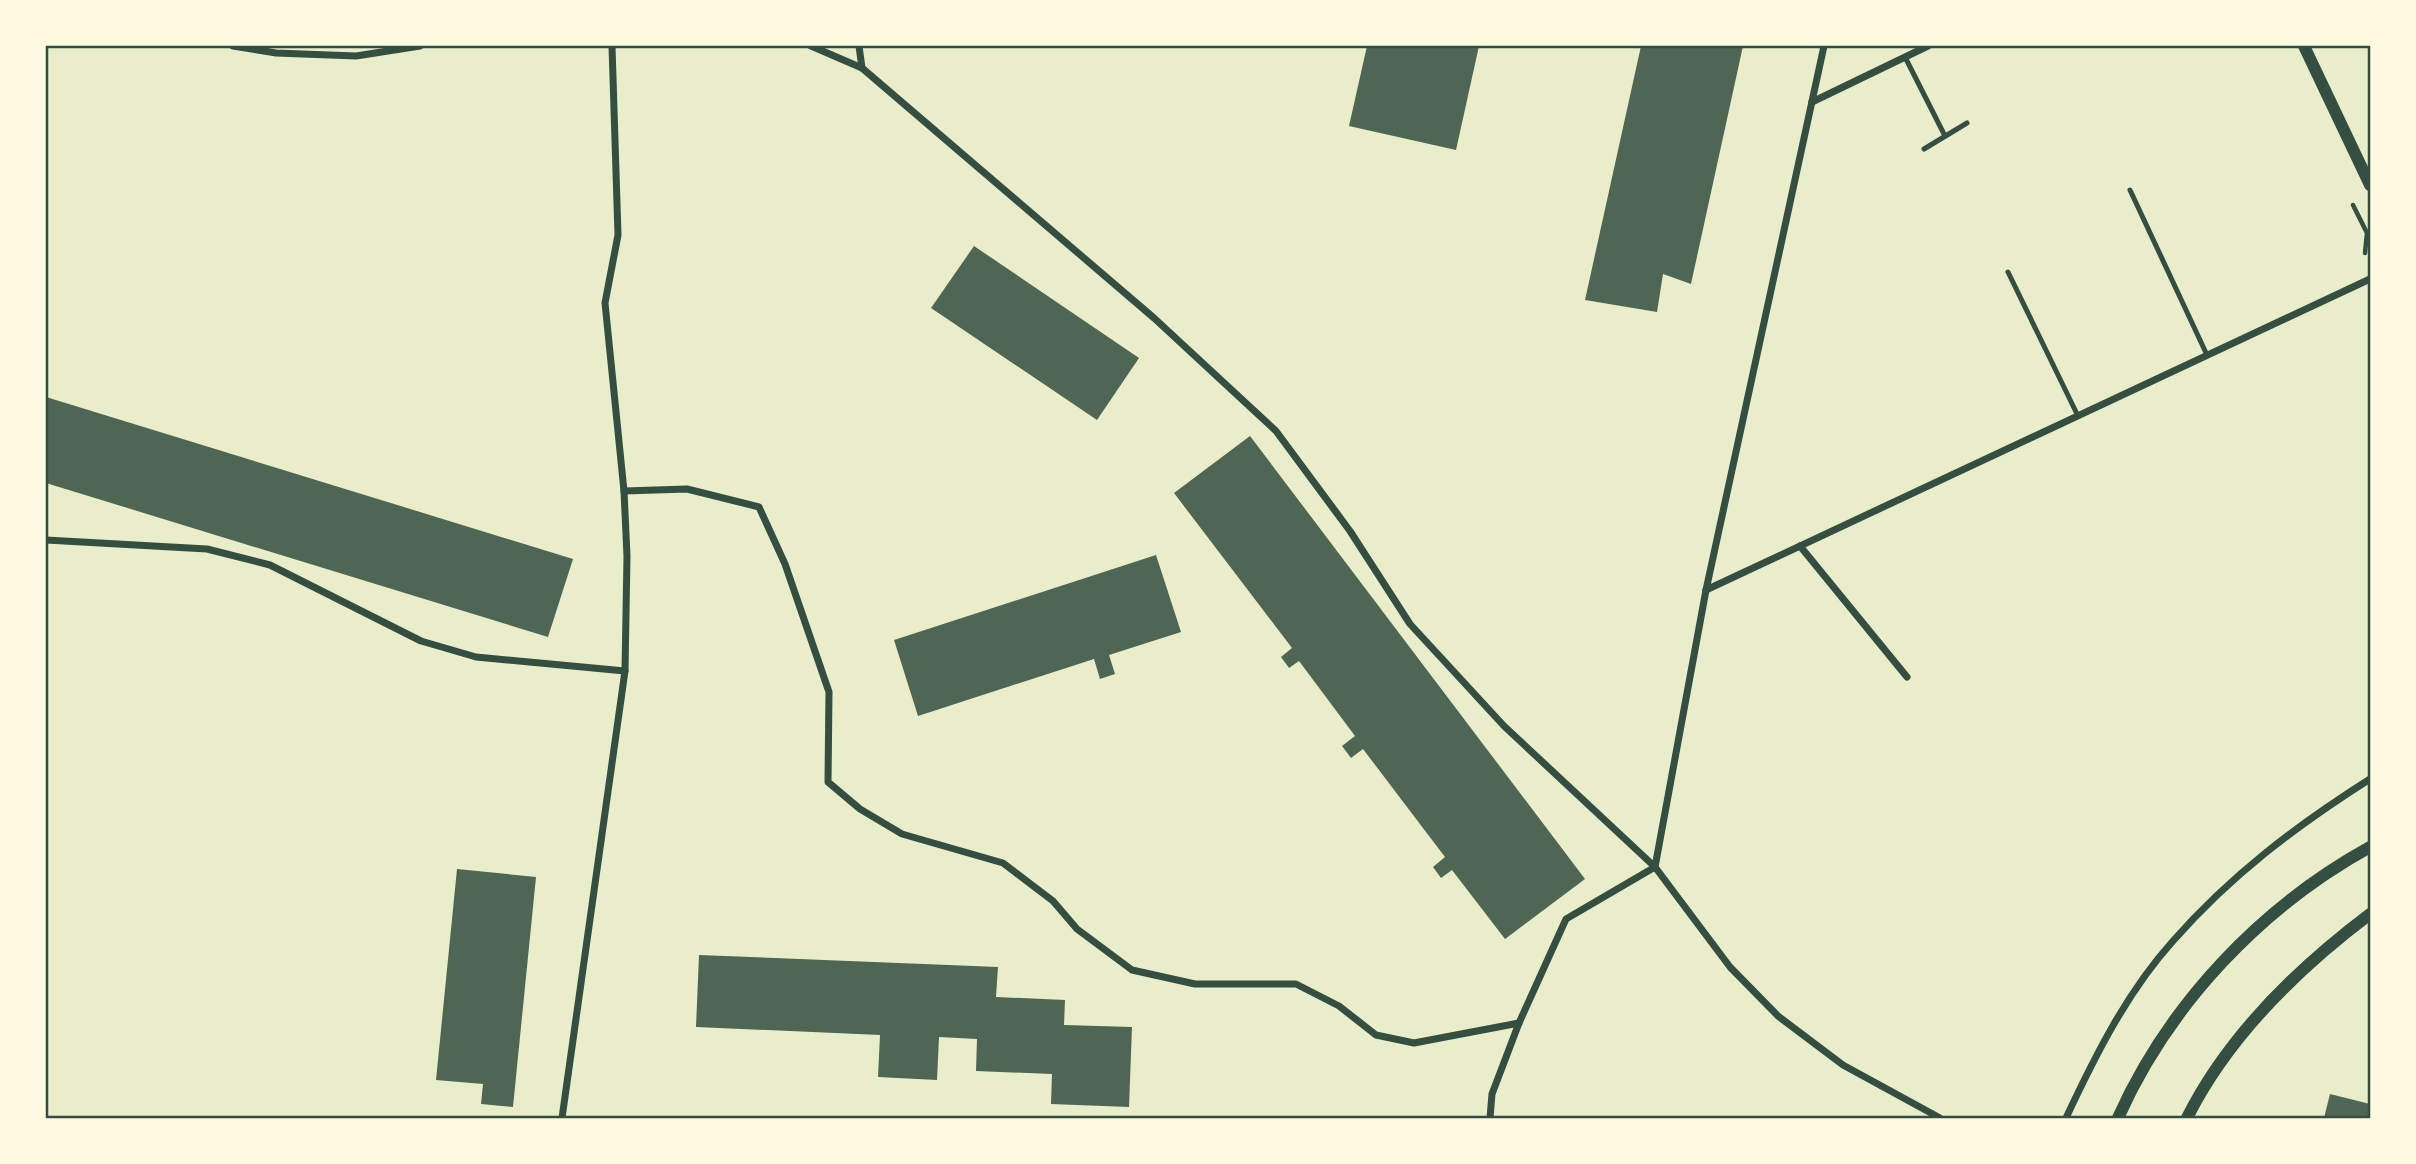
<svg xmlns="http://www.w3.org/2000/svg" width="2416" height="1164" viewBox="0 0 2416 1164" font-family="'IBM Plex Sans',sans-serif">
  <style>
    .building { fill: #4f6655 }
    .lines { fill: none; stroke-linecap: round; stroke-linejoin: round }
    .path { stroke: #344e41; stroke-width: 4.5 }
    .service { stroke: #344e41; stroke-width: 5 }
    .minor { stroke: #344e41; stroke-width: 7 }
    .tertiary { stroke: #344e41; stroke-width: 12 }
    .neatline { fill: none; stroke: #344e41; stroke-width: 2.5 }
  </style>
  <rect width="100%" height="100%" fill="#e9edc9"/>
  <g class="building">
    <polygon points="1367,46 1479,46 1456,150 1349,126"/>
    <polygon points="1641,46 1743,46 1691,284 1663,274 1657,312 1585,300"/>
    <polygon points="974,246 1139,358 1097,420 931,308"/>
    <polygon points="46,397 573,559 548,637 46,483"/>
    <polygon points="1250,436 1585,879 1505,939 1452,870 1441,878 1433,867 1445,857 1363,749 1351,758 1342,746 1355,736 1299,661 1289,668 1281,657 1292,648 1174,493"/>
    <polygon points="1156,555 1181,632 1109,655 1115,674 1100,679 1094,659 918,716 894,640"/>
    <polygon points="457,869 536,877 513,1107 481,1104 483,1084 436,1080"/>
    <polygon points="699,955 998,967 996,997 1065,1000 1064,1025 1132,1027 1129,1107 1051,1104 1052,1074 976,1071 977,1039 939,1037 937,1080 878,1077 880,1035 696,1027"/>
    <polygon points="2330,1094 2370,1104 2370,1118 2324,1118"/>
  </g>
  <g class="lines">
    <polyline class="path" points="2353,205 2367,233 2365,253"/>
    <g class="service">
      <polyline points="1905,57 1945,136"/>
      <polyline points="1924,149 1967,123"/>
      <polyline points="2130,190 2207,355"/>
      <polyline points="2008,272 2078,416"/>
    </g>
    <g class="minor">
      <polyline points="233,46 276,53 356,56 420,46"/>
      <polyline points="811,46 862,68 1154,318 1276,431 1350,531 1410,624 1504,726 1655,867 1730,967 1778,1016 1843,1065 1940,1118"/>
      <polyline points="859,46 862,68"/>
      <polyline points="1812,102 1928,46"/>
      <polyline points="624,491 687,489 759,507 785,564 829,692 828,782 860,809 902,834 1003,863 1053,901 1077,929 1132,970 1195,984 1296,984 1339,1006 1376,1035 1414,1043 1519,1023"/>
      <polyline points="46,540 207,549 270,565 421,641 476,657 625,671"/>
      <polyline points="1800,546 1907,677"/>
      <polyline points="1706,590 2370,279"/>
      <polyline points="562,1118 625,671 627,556 624,491 605,303 618,235 612,46"/>
      <polyline points="1490,1118 1492,1094 1519,1023 1566,919 1655,867 1706,590 1824,46"/>
      <path d="M2066,1118C2095,1056 2127,992 2173,941C2231,875 2296,826 2370,779"/>
    </g>
    <g class="tertiary">
      <polyline points="2304,46 2370,185"/>
      <path d="M2118,1118C2169,1004 2261,907 2370,847"/>
      <path d="M2187,1118C2228,1036 2297,969 2370,914"/>
    </g>
  </g>
  <rect width="2416" height="1164" fill="none" stroke="#fefae0" stroke-width="94"/>
  <rect x="47" y="47" width="2322" height="1070" class="neatline"/>
</svg>
